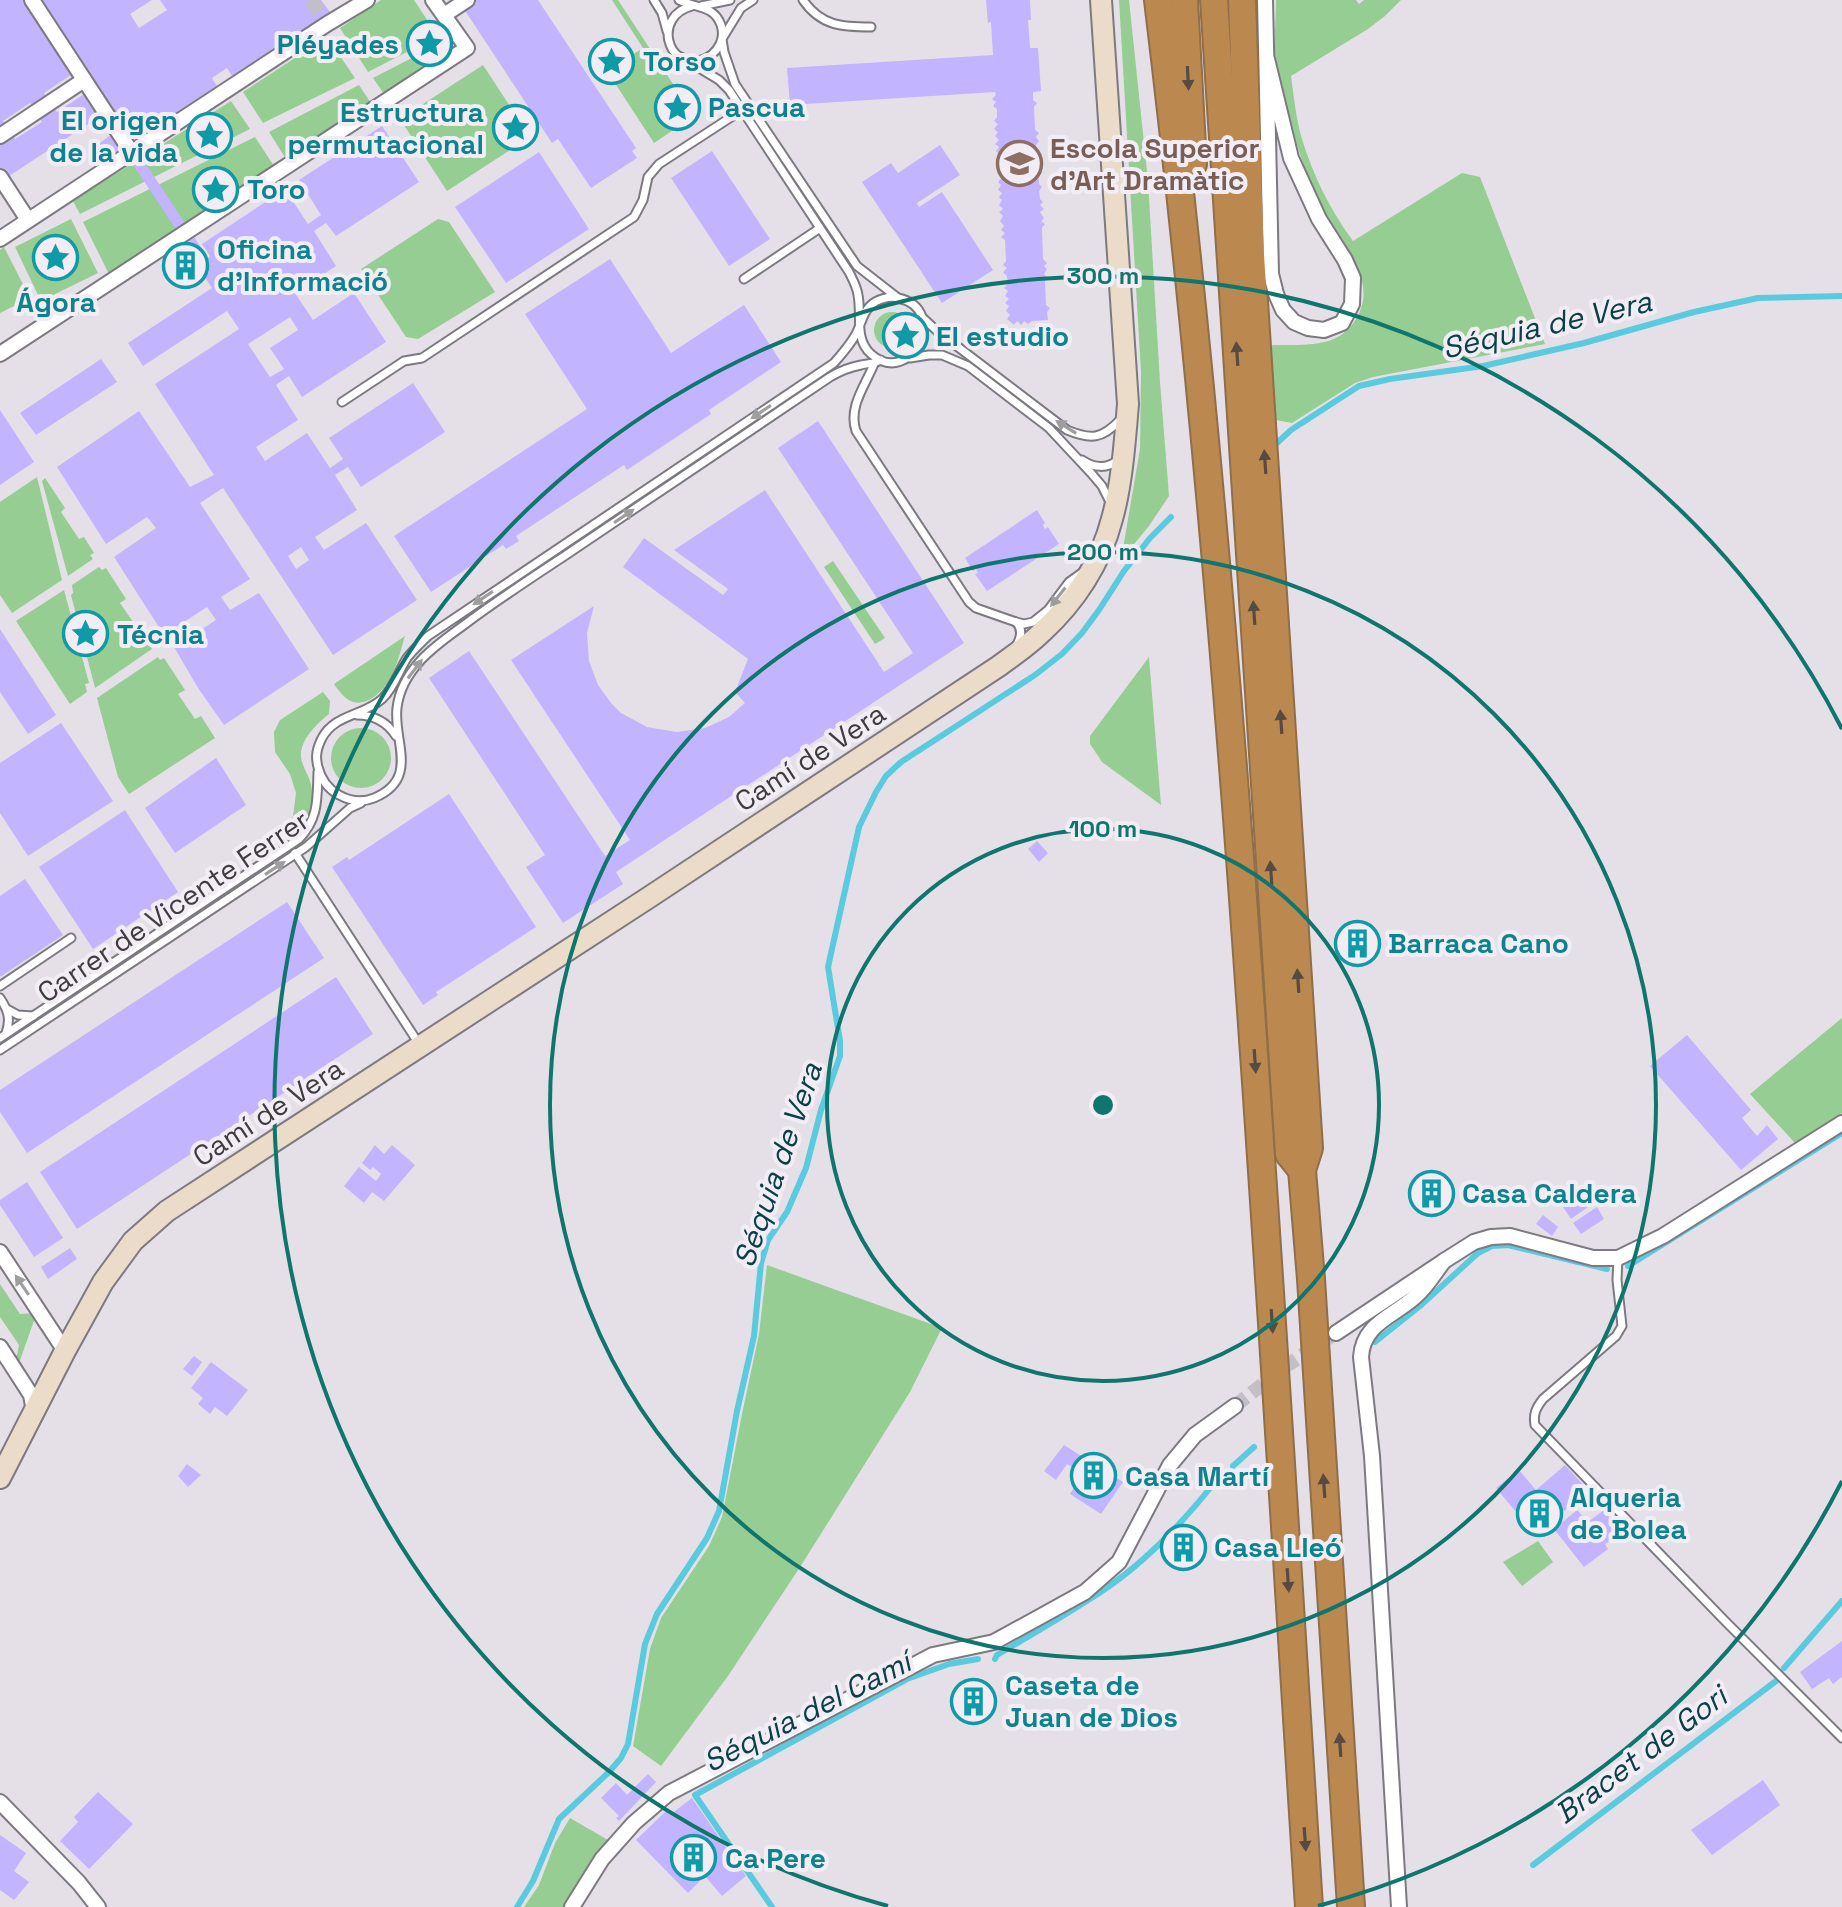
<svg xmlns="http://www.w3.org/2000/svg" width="1842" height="1907" viewBox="0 0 1842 1907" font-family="'Space Grotesk',sans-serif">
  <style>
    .green { fill: #96cd93 }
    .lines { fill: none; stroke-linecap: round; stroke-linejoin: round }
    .stream { stroke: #5acade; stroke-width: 6 }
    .building { fill: #c3b4ff; fill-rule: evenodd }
    .street-tunnel { stroke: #c3bfc6; stroke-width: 14; stroke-dasharray: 14 7; stroke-linecap: butt }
    .lane-casing { stroke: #7d7980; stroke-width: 11 }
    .street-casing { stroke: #7d7980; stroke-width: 18 }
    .secondary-casing { stroke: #7d7980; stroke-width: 24 }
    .highway-casing { stroke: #8f6e49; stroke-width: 30 }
    .lane { stroke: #fff; stroke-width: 7 }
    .street { stroke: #fff; stroke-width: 14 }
    .secondary { stroke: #ebdcca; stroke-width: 20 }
    .highway { stroke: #bb894f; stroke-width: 26 }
    .oneway { fill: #564b42 }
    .oneway2 { fill: #9e9e9f }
    .ring { fill: none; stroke: #0f766e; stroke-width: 4 }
    .labels { text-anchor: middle; stroke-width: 8; stroke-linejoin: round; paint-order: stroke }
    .culture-label { font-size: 28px; font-weight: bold; fill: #0d838f; stroke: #f2edf5; text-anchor: start }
    .education-label { font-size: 28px; font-weight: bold; fill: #785e54; stroke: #f2edf5; text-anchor: start }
    .street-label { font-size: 28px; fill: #3d3c3f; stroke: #f2edf5 }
    .water-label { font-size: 30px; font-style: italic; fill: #0b4048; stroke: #f2edf5 }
    .centre { fill: #0f766e; stroke: #f2edf5; stroke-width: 4 }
    .ring-label { font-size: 24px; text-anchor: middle; font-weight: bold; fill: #0f766e; stroke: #f2edf5; stroke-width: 8; stroke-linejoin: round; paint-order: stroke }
  </style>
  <rect width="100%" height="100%" fill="#e5e0e8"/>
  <g class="green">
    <polygon points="381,0 414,0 438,36 368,72 340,28"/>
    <polygon points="612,0 618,0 694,116 654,143 607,71 643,48"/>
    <polygon points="1119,0 1129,0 1148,181 1160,382 1169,496 1149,526 1121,560 1140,449 1141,372"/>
    <path d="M1276,0H1356L1359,4L1364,0H1401L1385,16L1368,29L1291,76C1294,97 1296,119 1302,139C1313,175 1330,210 1353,241L1462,173L1480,177L1545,344L1373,377L1355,383L1292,423L1276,420L1270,345C1306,344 1343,351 1360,311C1374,278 1343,249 1329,223C1307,181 1293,137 1283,91C1280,79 1276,67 1275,55C1274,37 1276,18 1276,0Z"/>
    <polygon points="327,37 355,78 263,123 243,92"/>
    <polygon points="441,43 444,47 443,54 384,94 373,78"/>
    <polygon points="483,65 530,137 447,191 400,119"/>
    <polygon points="359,85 371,103 286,159 269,132"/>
    <polygon points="231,101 250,129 80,214 73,201"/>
    <polygon points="255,137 274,166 109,274 83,222"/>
    <polygon points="71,219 98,273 41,301 15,247"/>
    <polygon points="438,219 449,222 495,292 418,339 406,337 361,269"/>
    <polygon points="4,247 30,298 0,313 0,250"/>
    <circle cx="892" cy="330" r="18"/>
    <polygon points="37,477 62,580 12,613 0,595 0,502"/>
    <polygon points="45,478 65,508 61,512 79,539 84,537 94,553 90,555 93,559 68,576 42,481"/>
    <polygon points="833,561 885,638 875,644 824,567"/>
    <polygon points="99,567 102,570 106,568 126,599 120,603 138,629 142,626 154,644 150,646 152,649 95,688 71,595 73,593 72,585"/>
    <polygon points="64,590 89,683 85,684 87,692 70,704 16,621"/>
    <path d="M405,636C398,659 393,687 369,700C352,708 343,697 334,684Z"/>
    <polygon points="158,657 160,660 164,658 185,690 178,694 195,719 201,716 215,738 129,794 118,777 97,698"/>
    <polygon points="1149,657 1161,805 1102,762 1090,744 1090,736"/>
    <path d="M323,692L330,701L329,714C318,723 301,738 301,755C301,766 309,774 311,785C318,814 299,833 277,848V840L293,816L296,793L290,774L275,752L274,732L280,720Z"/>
    <circle cx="361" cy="758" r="30"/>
    <polygon points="1842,1018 1842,1113 1795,1143 1750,1094"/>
    <polygon points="767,1265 942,1328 910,1392 802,1564 728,1676 661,1766 633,1746 650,1649 661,1618 709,1546 722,1517 742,1414 759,1334"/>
    <polygon points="0,1284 20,1314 34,1313 36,1315 18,1366 11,1356 17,1355 19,1345 0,1317"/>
    <polygon points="1538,1541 1553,1562 1522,1586 1503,1562"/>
    <polygon points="570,1818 608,1840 563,1907 524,1907 539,1885 555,1843"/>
  </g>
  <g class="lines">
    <g class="stream">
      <polyline points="1277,443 1291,430 1359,386 1390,379 1483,366 1584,343 1694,312 1758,298 1842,296"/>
      <polyline points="1628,1266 1842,1133"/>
      <polyline points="1375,1342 1420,1306 1478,1253 1492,1246 1508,1245 1607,1269"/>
      <polyline points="1233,1466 1254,1447"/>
      <path d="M995,1659L997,1655C1034,1633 1073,1611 1108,1587C1150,1558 1184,1521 1215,1482"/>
      <polyline points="1784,1668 1842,1601"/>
      <polyline points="1533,1865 1776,1681"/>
      <polyline points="517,1907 533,1881 559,1819 609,1772 621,1758 628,1744 645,1644 657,1614 707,1538 719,1511 737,1411 754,1336 761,1263 768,1240 787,1212 806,1168 821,1110 840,1056 840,1041 828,967 859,827 876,792 886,776 901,762 1035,675 1062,654 1082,633 1099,610 1124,571 1150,538 1171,517"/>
      <polyline points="772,1907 695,1795 907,1679 949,1664 978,1659"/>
    </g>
  </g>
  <g class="building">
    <path d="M0,0H152L130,14L139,28L167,10L160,0H321L330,12L232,76L227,68L212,78L217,86L134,141L124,126L122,128L208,258L210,256L202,244L285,189L308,224L321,215L299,180L382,126L419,182L336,236L326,223L314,231L336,266L295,293L313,320L354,293L386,342L302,397L289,376L276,385L298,420L256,447L265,461L307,433L330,468L343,459L329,438L413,383L445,432L361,487L348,467L335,475L357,510L315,537L324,550L366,523L417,600L333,655L223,488L200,503L250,579L221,597L230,610L259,593L309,669L224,725L198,688L174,647L216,620L207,607L164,635L114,557L156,528L147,517L106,544L57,467L139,411L190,487L214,475L155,384L239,329L227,311L143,366L128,343L212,288L198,267L184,277L174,263L191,252L122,148L106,159L97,145L111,135L99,117L0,182ZM71,75L84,94L57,112L44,93ZM30,103L42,122L15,139L3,121ZM290,317L298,330L270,348L284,369L270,377L248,344ZM301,547L309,560L296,569L288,556Z"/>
    <polygon points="458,0 538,0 636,148 632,151 637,158 591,188 558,139 552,143"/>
    <polygon points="986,0 1030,0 1031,20 1028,20 1030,48 1038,48 1041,91 1033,92 1033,100 1037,103 1034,107 1035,130 1039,133 1036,137 1039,141 1036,145 1039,184 1042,187 1039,191 1040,199 1043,202 1040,205 1044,209 1040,212 1044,218 1041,221 1045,224 1042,228 1043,259 1047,263 1044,266 1047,269 1044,274 1048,278 1045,281 1046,305 1050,308 1047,312 1048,320 1032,321 1028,324 1024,321 1021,325 1017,321 1014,325 1007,319 1010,315 1006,311 1009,306 1005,303 1009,299 1005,296 1008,291 1004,288 1008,284 1007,276 1003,272 1007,268 1003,265 1006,261 1005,240 1001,237 1005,233 1001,230 1004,226 1000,221 1003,216 999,212 1003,209 999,205 1002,200 999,197 1002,193 998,190 1001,185 998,182 1001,178 1000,155 996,151 999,147 995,144 999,140 995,136 998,132 994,129 998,124 994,121 997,117 997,109 993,106 996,102 992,99 996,95 995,92 790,105 787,68 993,55 991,22 988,23"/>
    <polygon points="940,145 960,175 917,203 919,207 942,192 993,270 942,303 862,182 891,163 898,173"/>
    <polygon points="712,151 770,239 729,266 671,178"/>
    <polygon points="539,152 589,229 506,283 455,207"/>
    <polygon points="610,259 671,353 744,305 781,362 709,410 711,414 627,470 624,465 516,536 519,541 506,549 503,545 431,592 394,536 587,409 525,314"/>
    <polygon points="101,359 117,382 36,435 20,413"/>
    <polygon points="0,410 34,462 0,485"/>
    <polygon points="818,421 964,643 616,872 623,884 563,923 526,867 545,855 429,678 469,651 605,856 630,840 511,660 594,606 587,633 589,661 598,685 611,703 621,713 647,727 677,732 705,728 729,717 745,703 735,692 748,659 623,567 644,538 723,595 728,589 674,550 765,490 884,672 913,653 778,448"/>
    <polygon points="1037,510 1045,523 1043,525 1045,529 1048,527 1059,544 987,591 975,574 978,573 976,569 973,571 965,558"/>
    <polygon points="0,629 56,715 28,734 0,692"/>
    <polygon points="61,723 113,801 28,856 0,813 0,763"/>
    <polygon points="216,758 246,805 175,853 145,808"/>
    <polygon points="449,794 536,927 436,992 438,995 423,1005 332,867 347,857 349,860"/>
    <polygon points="125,810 178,892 93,949 39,867"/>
    <polygon points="1037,841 1048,853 1039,862 1028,849"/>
    <polygon points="25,879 63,935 0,977 0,896"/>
    <polygon points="287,902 324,958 27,1153 0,1112 0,1090"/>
    <polygon points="1356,934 1377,952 1370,960 1360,952 1353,961 1341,952"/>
    <polygon points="336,977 373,1034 77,1229 40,1172"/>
    <polygon points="1687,1035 1751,1110 1742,1118 1757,1136 1767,1125 1778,1139 1741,1170 1650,1066"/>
    <polygon points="375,1145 384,1154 392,1145 415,1165 384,1201 372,1192 364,1203 344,1186 359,1167 376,1181 381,1174 373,1167 370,1170 362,1163"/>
    <polygon points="1430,1172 1435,1178 1426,1184 1430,1190 1440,1183 1452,1204 1432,1216 1411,1184"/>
    <polygon points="27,1182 63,1238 34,1257 0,1205 0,1200"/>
    <polygon points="1586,1192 1594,1203 1571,1219 1563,1207"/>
    <polygon points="1597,1207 1604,1219 1581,1234 1573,1223"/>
    <polygon points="1543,1215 1558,1227 1552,1236 1536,1224"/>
    <polygon points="70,1248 77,1259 48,1279 41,1267"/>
    <polygon points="194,1356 202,1362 192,1376 183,1369"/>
    <polygon points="211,1362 248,1390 227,1416 215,1407 210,1414 198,1404 203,1398 191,1388"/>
    <polygon points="1064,1445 1123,1482 1101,1514 1070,1494 1077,1483 1073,1481 1079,1471 1067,1464 1056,1480 1044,1471"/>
    <polygon points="187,1464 201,1475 188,1487 178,1476"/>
    <polygon points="1565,1465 1588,1490 1536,1536 1496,1488 1519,1470 1536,1490"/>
    <polygon points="1577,1510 1588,1522 1604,1510 1621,1533 1605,1544 1608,1549 1584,1567 1554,1529"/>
    <polygon points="1185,1526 1204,1546 1180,1568 1162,1548"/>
    <polygon points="1842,1641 1842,1677 1833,1684 1829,1678 1812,1689 1800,1672"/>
    <polygon points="981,1680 995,1695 967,1722 953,1707"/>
    <polygon points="648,1774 656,1782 619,1821 616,1818 619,1816 601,1798 616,1783 627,1795"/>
    <polygon points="1763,1780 1780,1805 1712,1855 1691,1830"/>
    <polygon points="98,1792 133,1824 89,1869 60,1841 78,1822 74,1817"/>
    <polygon points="692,1798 746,1876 722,1896 705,1876 688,1893 636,1840 669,1808 671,1814"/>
    <polygon points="0,1835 26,1853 14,1871 29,1882 14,1900 0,1890"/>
  </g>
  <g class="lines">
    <g class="street-tunnel">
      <polyline points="311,0 327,24"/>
      <polyline points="1235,1406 1286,1366 1336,1333"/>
    </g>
    <defs>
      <g id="lane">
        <polyline points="654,0 662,13 667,31"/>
        <path d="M679,0C695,8 714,5 721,25C723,31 723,38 720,44C716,52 709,58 701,60C666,69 653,16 692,6"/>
        <polyline points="753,0 741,8 722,39 724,52 735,84 857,266 898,298"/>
        <path d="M803,0C821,26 842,27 871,27"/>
        <polyline points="701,6 730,0"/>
        <path d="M681,57L719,80L729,90L849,272C853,280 857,287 858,295C862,315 854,339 871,354C911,389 951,309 898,298C889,296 877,299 870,306C862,314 861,325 856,334C850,345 842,354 834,363L428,636C421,643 413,650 407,658C398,672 394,688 382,699C363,716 335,714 322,738C317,748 315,756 318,767C321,779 328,789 339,795C350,801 362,803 374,798C420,779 393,741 397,708C399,690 409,673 421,660C435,645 452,634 468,622C499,599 531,578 563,557C652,497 741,437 830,377C840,371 850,367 861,365C869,363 874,364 881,360"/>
        <polyline points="744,279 820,228"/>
        <path d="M923,318L937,331L1067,430C1091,440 1102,439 1120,420"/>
        <polyline points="910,358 929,355 942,355 968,366 1049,428 1091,473 1102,486 1110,502"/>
        <path d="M874,364C865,386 848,407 856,431L969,602L976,608L1016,622L1024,624L1033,622L1048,610L1069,582L1083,572"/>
        <polyline points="342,402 404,361 422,358 634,217 643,200 648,177 659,164 742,110"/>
        <path d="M1082,460C1094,468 1107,469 1118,460"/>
        <path d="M1016,622C1023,629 1021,638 1016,646"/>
        <path d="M357,715C373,715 387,722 396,736"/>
        <polyline points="295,853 419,1044"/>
        <polyline points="0,986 71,938"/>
        <path d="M0,998C8,1010 11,1019 6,1033"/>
        <polyline points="7,1009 18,1015 33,1016"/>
        <path d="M0,1038L299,839C319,818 317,799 318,772"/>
        <polyline points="0,1050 306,847 350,808 361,803"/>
        <path d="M1618,1258L1617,1280L1622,1326L1616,1336L1543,1399C1536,1408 1533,1414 1535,1425L1726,1622L1842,1738"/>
      </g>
      <g id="street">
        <polyline points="32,0 132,153"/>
        <polyline points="1265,0 1271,274 1276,294 1283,310 1294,322 1308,328 1324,330 1342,323 1352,304 1353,278 1345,260 1319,219 1291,158 1267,59"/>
        <polyline points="444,15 467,0"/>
        <polyline points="0,136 84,80"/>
        <polyline points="0,177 28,220"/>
        <polyline points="0,239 327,24 367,0"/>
        <polyline points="0,354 467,48 433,0"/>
        <polyline points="0,1252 65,1351"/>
        <polyline points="1336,1333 1444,1261 1474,1242 1491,1237 1510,1236 1593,1258 1618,1258 1663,1236 1842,1123"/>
        <polyline points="0,1347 31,1395 34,1411"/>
        <polyline points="0,1802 79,1883 98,1907"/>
        <polyline points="572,1907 602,1859 634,1823 669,1793 933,1655 994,1642 1085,1592 1119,1562 1170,1465 1195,1435 1235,1406"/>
        <path d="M1399,1907L1372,1456L1361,1357C1363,1321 1399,1315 1420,1292C1429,1283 1436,1271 1444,1261"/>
      </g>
      <path id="secondary" d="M0,1478L65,1351L103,1282L133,1241L167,1211L651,896L999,666C1014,655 1029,645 1042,632C1075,602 1101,562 1112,519C1122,484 1125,440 1128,404L1101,0"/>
      <g id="highway">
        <path d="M1158,0C1235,633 1268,1271 1309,1907"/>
        <polyline points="1184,0 1193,164"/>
        <polyline points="1214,0 1289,1154 1302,1170"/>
        <polyline points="1242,0 1251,255 1309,1148 1302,1170 1311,1279 1351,1907"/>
      </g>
    </defs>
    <use href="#lane" class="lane-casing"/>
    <use href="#street" class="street-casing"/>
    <use href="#secondary" class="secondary-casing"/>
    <use href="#highway" class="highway-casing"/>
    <use href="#lane" class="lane"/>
    <use href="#street" class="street"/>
    <use href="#secondary" class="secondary"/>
    <use href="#highway" class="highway"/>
  </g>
  <defs><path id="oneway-solid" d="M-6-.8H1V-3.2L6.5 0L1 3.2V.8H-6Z" transform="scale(2)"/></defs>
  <g class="oneway">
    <use href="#oneway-solid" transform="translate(1188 78) rotate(87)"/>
    <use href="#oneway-solid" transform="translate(1237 354) rotate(-94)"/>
    <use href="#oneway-solid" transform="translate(1265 462) rotate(-94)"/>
    <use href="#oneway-solid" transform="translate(1254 613) rotate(-94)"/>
    <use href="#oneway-solid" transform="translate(1281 722) rotate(-94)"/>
    <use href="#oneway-solid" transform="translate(1271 873) rotate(-94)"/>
    <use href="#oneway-solid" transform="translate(1298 981) rotate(-94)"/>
    <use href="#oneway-solid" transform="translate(1255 1061) rotate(86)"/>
    <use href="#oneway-solid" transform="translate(1272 1321) rotate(86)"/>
    <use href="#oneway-solid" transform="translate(1324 1486) rotate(-94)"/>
    <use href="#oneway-solid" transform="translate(1288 1580) rotate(86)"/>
    <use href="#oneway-solid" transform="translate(1340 1745) rotate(-94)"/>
    <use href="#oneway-solid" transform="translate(1305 1839) rotate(86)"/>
  </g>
  <g class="oneway2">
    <use href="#oneway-solid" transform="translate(761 412) rotate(146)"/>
    <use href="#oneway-solid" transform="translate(1066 427) rotate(-148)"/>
    <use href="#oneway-solid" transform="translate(624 516) rotate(-34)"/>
    <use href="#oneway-solid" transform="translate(1058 597) rotate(128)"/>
    <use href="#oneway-solid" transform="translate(483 598) rotate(146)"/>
    <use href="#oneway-solid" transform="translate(415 669) rotate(-53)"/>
    <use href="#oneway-solid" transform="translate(275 868) rotate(-33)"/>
    <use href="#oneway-solid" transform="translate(22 1285) rotate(-124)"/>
  </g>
  <g class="ring">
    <circle cx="1103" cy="1105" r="276"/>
    <circle cx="1103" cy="1105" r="553"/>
    <path d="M1842 1481A829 829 0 0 1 1318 1906M888 1906A829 829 0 1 1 1842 729"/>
  </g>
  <defs>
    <symbol id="sight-ring" viewBox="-11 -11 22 22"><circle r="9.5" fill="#f2edf5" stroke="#0f9aa8" stroke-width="1.5"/><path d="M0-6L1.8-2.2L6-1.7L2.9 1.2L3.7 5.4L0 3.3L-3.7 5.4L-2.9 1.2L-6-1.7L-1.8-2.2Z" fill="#0f9aa8"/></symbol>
    <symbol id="school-ring" viewBox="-11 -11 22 22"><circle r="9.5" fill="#f2edf5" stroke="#8d6e63" stroke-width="1.5"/><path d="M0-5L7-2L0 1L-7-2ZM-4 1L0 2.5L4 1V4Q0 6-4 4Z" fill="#8d6e63"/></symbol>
    <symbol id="building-ring" viewBox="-11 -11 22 22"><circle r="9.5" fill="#f2edf5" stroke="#0f9aa8" stroke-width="1.5"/><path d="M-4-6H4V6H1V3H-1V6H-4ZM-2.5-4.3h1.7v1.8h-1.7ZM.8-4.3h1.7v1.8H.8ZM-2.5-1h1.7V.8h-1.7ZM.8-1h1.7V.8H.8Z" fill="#0f9aa8"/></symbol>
  </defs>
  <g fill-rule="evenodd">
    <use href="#sight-ring" x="404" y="18" width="51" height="51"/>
    <use href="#sight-ring" x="586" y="36" width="51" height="51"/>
    <use href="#sight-ring" x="652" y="82" width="51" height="51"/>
    <use href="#sight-ring" x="490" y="102" width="51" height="51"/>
    <use href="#sight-ring" x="184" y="110" width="51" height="51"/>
    <use href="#school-ring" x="994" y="138" width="51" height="51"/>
    <use href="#sight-ring" x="190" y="164" width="51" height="51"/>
    <use href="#sight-ring" x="30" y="232" width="51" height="51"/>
    <use href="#building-ring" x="160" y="240" width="51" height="51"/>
    <use href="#sight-ring" x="880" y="310" width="51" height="51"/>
    <use href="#sight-ring" x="60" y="608" width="51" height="51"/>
    <use href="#building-ring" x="1332" y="918" width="51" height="51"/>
    <use href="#building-ring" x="1406" y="1168" width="51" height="51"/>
    <use href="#building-ring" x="1068" y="1450" width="51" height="51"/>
    <use href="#building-ring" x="1514" y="1488" width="51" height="51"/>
    <use href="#building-ring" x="1158" y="1522" width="51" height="51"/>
    <use href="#building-ring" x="948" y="1676" width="51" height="51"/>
    <use href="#building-ring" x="668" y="1832" width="51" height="51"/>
  </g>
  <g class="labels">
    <g class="culture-label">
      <text x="399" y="54" text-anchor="end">Pléyades</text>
      <text x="643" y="71">Torso</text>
      <text x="708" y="117">Pascua</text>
      <text x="484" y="122" text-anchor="end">Estructura<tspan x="484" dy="32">permutacional</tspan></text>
      <text x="178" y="130" text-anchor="end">El origen<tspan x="178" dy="32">de la vida</tspan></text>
      <text x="247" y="199">Toro</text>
      <text x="217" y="259">Oficina<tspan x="217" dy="32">d'Informació</tspan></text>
      <text x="56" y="312" text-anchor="middle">Ágora</text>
      <text x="936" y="346">El estudio</text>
      <text x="117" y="644">Técnia</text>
      <text x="1388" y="953">Barraca Cano</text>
      <text x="1462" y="1203">Casa Caldera</text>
      <text x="1125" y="1486">Casa Martí</text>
      <text x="1570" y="1507">Alqueria<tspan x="1570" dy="32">de Bolea</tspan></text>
      <text x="1214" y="1557">Casa Lleó</text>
      <text x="1005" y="1695">Caseta de<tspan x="1005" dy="32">Juan de Dios</tspan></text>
      <text x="725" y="1868">Ca Pere</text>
    </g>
    <g class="education-label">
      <text x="1050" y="158">Escola Superior<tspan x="1050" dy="32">d'Art Dramàtic</tspan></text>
    </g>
    <g class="street-label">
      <text transform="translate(810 757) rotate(-33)" y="10">Camí de Vera</text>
      <text transform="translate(173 906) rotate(-34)" y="10">Carrer de Vicente Ferrer</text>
      <text transform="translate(268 1112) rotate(-33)" y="10">Camí de Vera</text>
    </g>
    <g class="water-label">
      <text transform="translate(1547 325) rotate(-13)" y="10">Séquia de Vera</text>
      <text transform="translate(778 1165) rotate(-71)" y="10">Séquia de Vera</text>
      <text transform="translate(807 1712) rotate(-27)" y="10">Séquia del Camí</text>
      <text transform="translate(1641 1755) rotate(-37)" y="10">Bracet de Gori</text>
    </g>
  </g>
  <circle cx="1103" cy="1105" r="12" class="centre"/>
  <g class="ring-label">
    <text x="1103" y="284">300 m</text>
    <text x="1103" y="560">200 m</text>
    <text x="1103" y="837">100 m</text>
  </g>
</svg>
